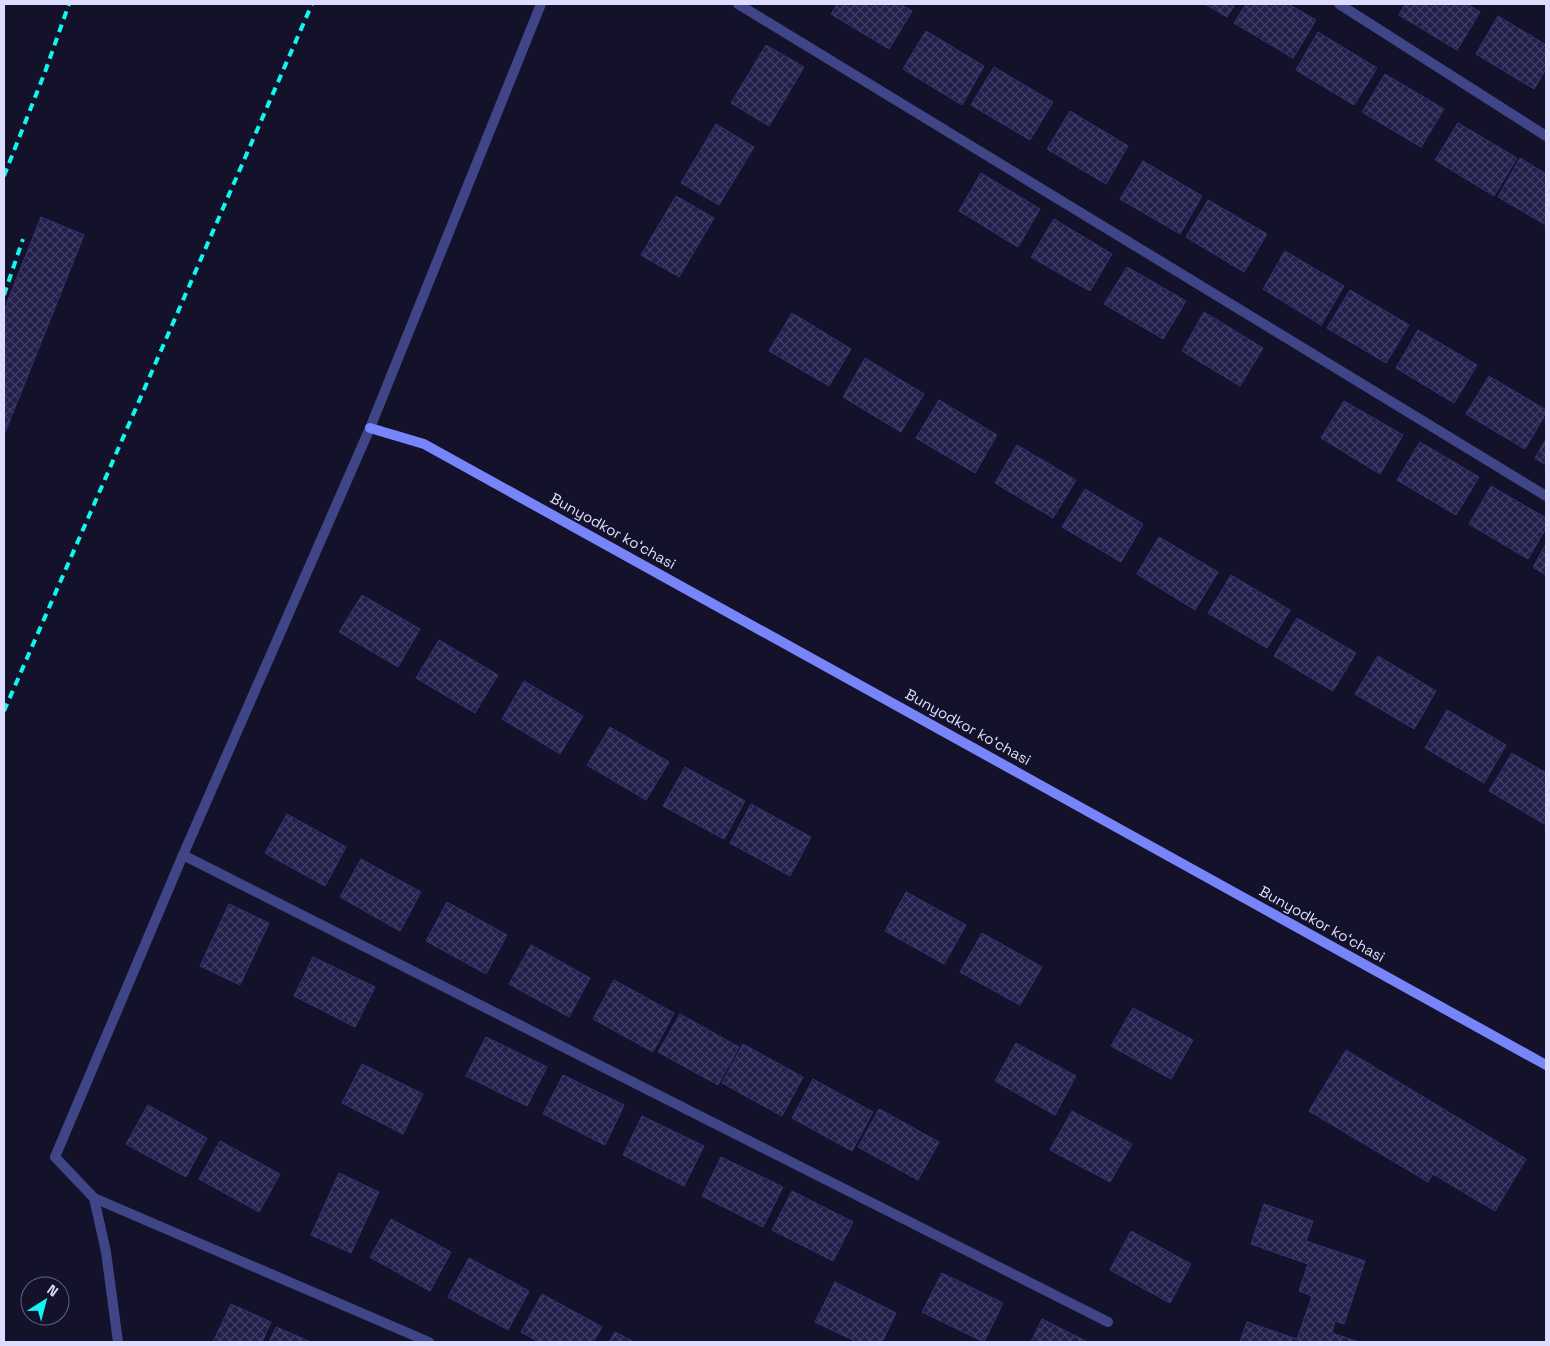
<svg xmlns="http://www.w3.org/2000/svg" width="1550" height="1346" viewBox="0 0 1550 1346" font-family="'Space Grotesk',sans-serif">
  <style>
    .building { fill: url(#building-cross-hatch); stroke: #373175 }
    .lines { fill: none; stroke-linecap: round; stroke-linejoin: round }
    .minor { stroke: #3f4587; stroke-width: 10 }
    .secondary { stroke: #7784fa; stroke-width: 10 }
    .rail { stroke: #10f6f1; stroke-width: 4; stroke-dasharray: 8 6; stroke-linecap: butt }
    .labels { text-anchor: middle; stroke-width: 4; stroke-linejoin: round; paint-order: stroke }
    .street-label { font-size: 15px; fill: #dcdcfe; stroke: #13122a }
  </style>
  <defs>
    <pattern id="building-cross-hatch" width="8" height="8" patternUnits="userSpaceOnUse" patternTransform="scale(1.25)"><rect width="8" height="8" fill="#221f4a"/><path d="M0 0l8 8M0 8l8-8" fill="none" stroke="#423f65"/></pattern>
  </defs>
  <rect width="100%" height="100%" fill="#13122a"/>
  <g class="building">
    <polygon points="837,4 900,4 912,11 889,49 831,14"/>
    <polygon points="1205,4 1235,4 1227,17"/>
    <polygon points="1246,4 1288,4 1316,20 1293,58 1234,23"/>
    <polygon points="1405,4 1467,4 1480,12 1457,50 1399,15"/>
    <polygon points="1498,16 1546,45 1546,69 1534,89 1476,54"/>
    <polygon points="926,31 984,66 962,105 903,69"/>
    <polygon points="1318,32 1377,68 1354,105 1296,70"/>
    <polygon points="766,45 804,67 769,126 731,103"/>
    <polygon points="994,67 1053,102 1030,140 971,105"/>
    <polygon points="1385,74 1444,109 1421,147 1362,112"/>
    <polygon points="1070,111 1128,146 1106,184 1047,149"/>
    <polygon points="1458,123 1517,158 1494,196 1435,160"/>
    <polygon points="716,124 754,147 719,205 681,183"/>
    <polygon points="1520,158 1546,174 1546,225 1498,197"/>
    <polygon points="1143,161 1202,196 1180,234 1120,199"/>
    <polygon points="981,173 1040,209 1018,247 959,211"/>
    <polygon points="676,196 714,218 679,277 641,255"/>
    <polygon points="1208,200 1267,234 1244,272 1186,237"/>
    <polygon points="41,217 84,235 4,435 4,310"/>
    <polygon points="1054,219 1112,254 1090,291 1031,257"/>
    <polygon points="1285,251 1344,286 1321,325 1263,289"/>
    <polygon points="1127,267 1186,301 1163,339 1104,304"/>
    <polygon points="1350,290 1409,325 1386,363 1327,328"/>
    <polygon points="1204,312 1263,348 1240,386 1182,351"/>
    <polygon points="792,313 851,349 829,386 769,351"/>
    <polygon points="1418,330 1477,365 1454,403 1396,368"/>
    <polygon points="865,358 924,394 901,432 843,397"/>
    <polygon points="1489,376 1546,410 1546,413 1525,449 1466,414"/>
    <polygon points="939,400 997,435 975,473 916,438"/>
    <polygon points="1344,401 1403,435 1380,474 1321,438"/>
    <polygon points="1546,439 1546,465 1535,458"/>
    <polygon points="1420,442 1479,477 1456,515 1397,480"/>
    <polygon points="1017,445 1076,480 1053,518 995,483"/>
    <polygon points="1491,486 1546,518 1546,528 1528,559 1469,524"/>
    <polygon points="1085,489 1143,524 1121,562 1062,527"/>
    <polygon points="1159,537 1218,572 1195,610 1137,574"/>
    <polygon points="1546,544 1546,575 1533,567"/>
    <polygon points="1231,575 1290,610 1267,648 1208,613"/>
    <polygon points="362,595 420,629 398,667 339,632"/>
    <polygon points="1297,618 1356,653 1333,691 1274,656"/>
    <polygon points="439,640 498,675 475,713 416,678"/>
    <polygon points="1378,656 1436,691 1414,729 1355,694"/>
    <polygon points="524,681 583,716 560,754 502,719"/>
    <polygon points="1447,710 1506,745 1484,783 1425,748"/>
    <polygon points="610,727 669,762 646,800 587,765"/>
    <polygon points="1512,753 1546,773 1546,825 1489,791"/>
    <polygon points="685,767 745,801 724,839 663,806"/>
    <polygon points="751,804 811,837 790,876 730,843"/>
    <polygon points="287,814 346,847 325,886 265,853"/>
    <polygon points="361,859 421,892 400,931 340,897"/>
    <polygon points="906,892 966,925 944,964 885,931"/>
    <polygon points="447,902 507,935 486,974 426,941"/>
    <polygon points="229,904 269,923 240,985 200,966"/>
    <polygon points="982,933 1042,967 1020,1005 960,972"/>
    <polygon points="531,945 590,978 569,1017 509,984"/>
    <polygon points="313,957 375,987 355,1027 294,996"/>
    <polygon points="614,980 674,1013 653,1052 593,1019"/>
    <polygon points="1133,1008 1193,1040 1171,1079 1111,1046"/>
    <polygon points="680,1014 739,1047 718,1085 658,1052"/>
    <polygon points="486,1037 547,1067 527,1106 466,1076"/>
    <polygon points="1016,1043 1076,1076 1055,1115 995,1081"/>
    <polygon points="743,1044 803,1077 782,1116 722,1083"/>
    <polygon points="1346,1050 1526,1159 1495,1211 1433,1174 1428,1182 1309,1111"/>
    <polygon points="362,1064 423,1094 403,1134 342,1103"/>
    <polygon points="563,1075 624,1105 605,1145 543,1114"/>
    <polygon points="813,1079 873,1112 852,1151 792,1118"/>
    <polygon points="148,1105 207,1138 186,1177 126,1144"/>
    <polygon points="879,1109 939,1142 918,1180 858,1147"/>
    <polygon points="1072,1111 1132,1144 1110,1182 1050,1150"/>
    <polygon points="642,1116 704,1146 684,1186 623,1155"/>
    <polygon points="220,1141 280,1174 259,1212 199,1179"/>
    <polygon points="721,1157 783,1187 763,1227 702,1196"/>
    <polygon points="339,1173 379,1192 351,1253 311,1235"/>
    <polygon points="792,1191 853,1222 833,1261 772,1230"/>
    <polygon points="1264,1204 1313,1221 1306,1241 1365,1261 1344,1324 1335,1321 1332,1333 1359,1342 1240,1342 1247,1322 1297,1339 1312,1296 1299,1291 1308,1264 1251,1244"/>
    <polygon points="391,1219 451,1252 430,1291 370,1257"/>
    <polygon points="1131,1231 1191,1264 1170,1303 1110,1270"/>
    <polygon points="469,1258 529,1291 508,1330 448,1297"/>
    <polygon points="942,1273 1003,1303 984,1342 922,1312"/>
    <polygon points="835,1282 896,1313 882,1342 857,1342 815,1322"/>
    <polygon points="542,1294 602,1327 593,1342 539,1342 521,1332"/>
    <polygon points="231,1304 271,1322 262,1342 213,1342"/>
    <polygon points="1042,1319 1088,1342 1031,1342"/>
    <polygon points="276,1327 311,1342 269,1342"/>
    <polygon points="615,1332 634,1342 609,1342"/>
  </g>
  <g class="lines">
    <g class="minor">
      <polyline points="738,4 1546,496"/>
      <polyline points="1339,4 1546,136"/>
      <polyline points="183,855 1108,1322"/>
      <polyline points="94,1198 429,1342"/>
      <polyline points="118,1342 106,1252 94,1198 55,1157 183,855 370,428 541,4"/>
    </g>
    <polyline class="secondary" points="370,428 424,444 1546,1065"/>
    <g class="rail">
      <polyline points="4,176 45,72 69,4"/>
      <polyline points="4,295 23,239"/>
      <polyline points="4,711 312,4"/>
    </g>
  </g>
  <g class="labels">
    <g class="street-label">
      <text transform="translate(613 531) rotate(29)" y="5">Bunyodkor koʻchasi</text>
      <text transform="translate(968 727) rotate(29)" y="5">Bunyodkor koʻchasi</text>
      <text transform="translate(1322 924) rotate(29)" y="5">Bunyodkor koʻchasi</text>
    </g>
  </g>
  <rect width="1550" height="1346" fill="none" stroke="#dcdcfe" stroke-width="10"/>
  <g transform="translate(45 1301) rotate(36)"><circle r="24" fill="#13122a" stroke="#63637f"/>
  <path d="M0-4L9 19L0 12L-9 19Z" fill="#10f6f1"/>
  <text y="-8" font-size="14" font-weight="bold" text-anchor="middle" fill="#dcdcfe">N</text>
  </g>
</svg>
